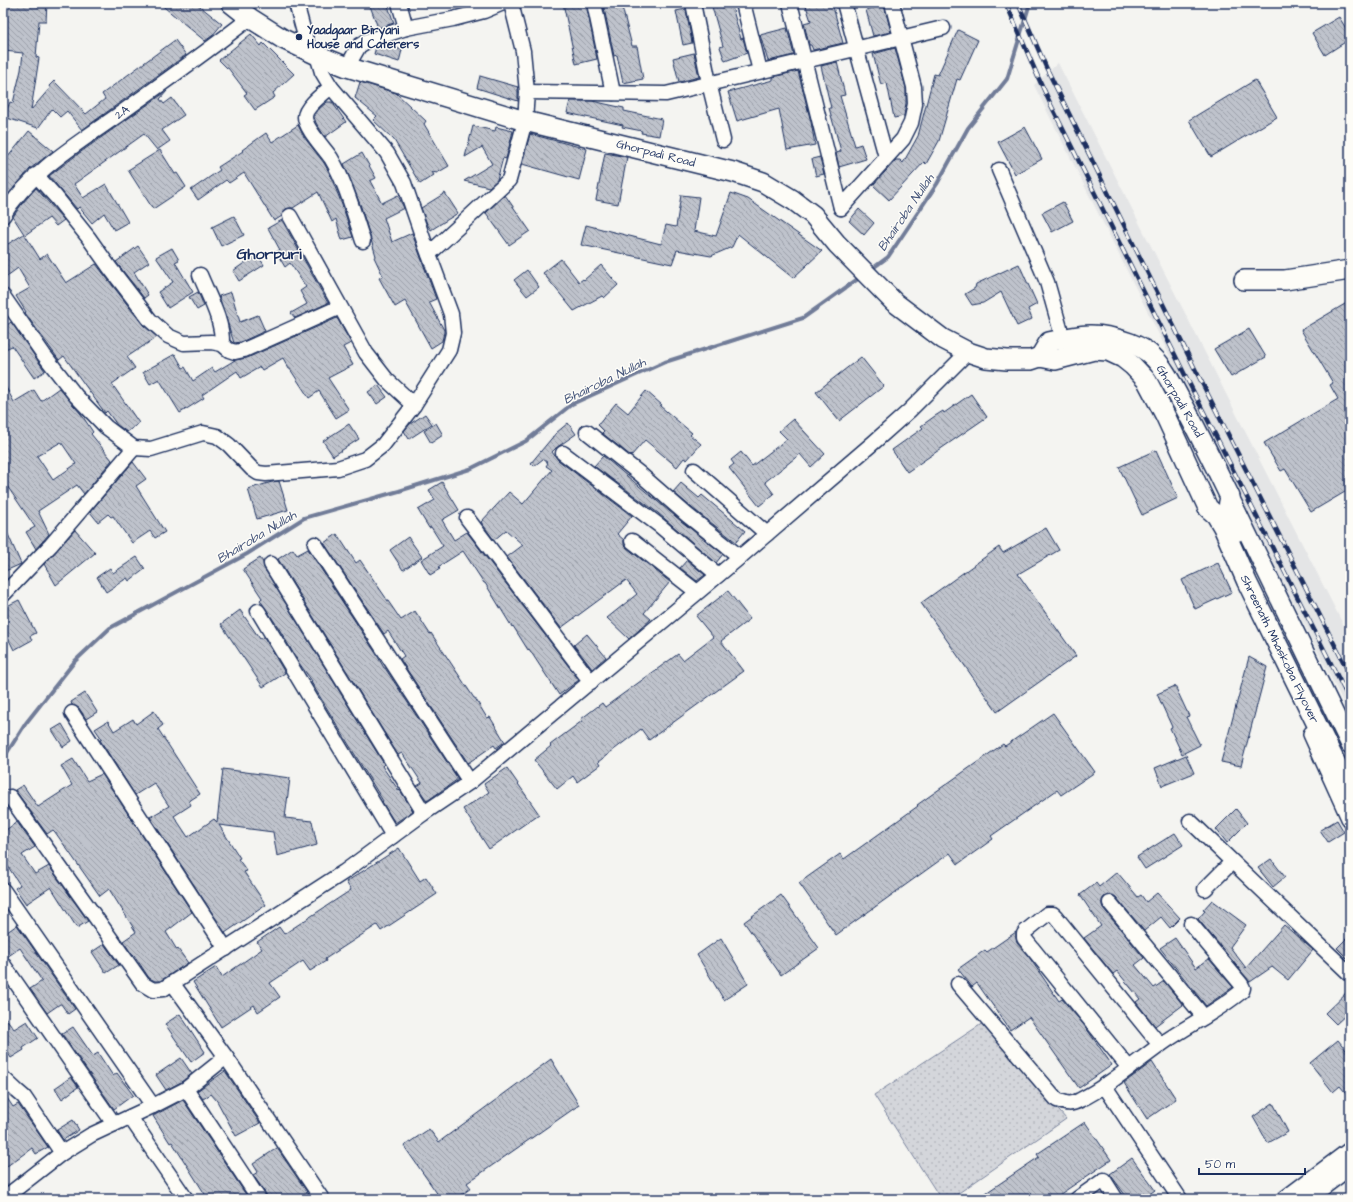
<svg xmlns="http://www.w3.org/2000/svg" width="1353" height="1202" viewBox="0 0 1353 1202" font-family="'Architects Daughter',sans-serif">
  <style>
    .built { fill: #e4e5e6 }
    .grass { fill: url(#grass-dots); stroke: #78829c }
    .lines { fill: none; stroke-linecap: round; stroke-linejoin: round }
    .stream { stroke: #717c98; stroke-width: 4 }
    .building { fill: url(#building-back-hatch); stroke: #1b2f5e; fill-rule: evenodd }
    .minor-casing { stroke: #1b2f5e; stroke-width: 17 }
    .tertiary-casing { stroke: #1b2f5e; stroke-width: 20 }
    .secondary-casing { stroke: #1b2f5e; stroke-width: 22 }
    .minor { stroke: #fdfcf7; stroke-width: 14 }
    .tertiary { stroke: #fdfcf7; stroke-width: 17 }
    .secondary { stroke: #fdfcf7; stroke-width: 19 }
    .rail-casing { stroke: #1b2f5e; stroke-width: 4.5 }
    .rail { stroke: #fdfcf7; stroke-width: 3; stroke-dasharray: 9; stroke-linecap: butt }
    .poi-dot { fill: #1b2f5e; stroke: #fdfcf7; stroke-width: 1.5 }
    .labels { text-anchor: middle; stroke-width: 3; stroke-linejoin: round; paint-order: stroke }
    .poi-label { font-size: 12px; font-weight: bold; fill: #1b2f5e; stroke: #fdfcf7; text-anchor: start }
    .street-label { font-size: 12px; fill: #1b2f5e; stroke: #fdfcf7 }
    .water-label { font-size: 13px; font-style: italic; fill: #46567b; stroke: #fdfcf7 }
    .district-label { font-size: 16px; font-weight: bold; fill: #1b2f5e; stroke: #fdfcf7 }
  </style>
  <defs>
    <pattern id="grass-dots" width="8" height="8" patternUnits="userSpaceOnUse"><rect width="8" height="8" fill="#d4d6db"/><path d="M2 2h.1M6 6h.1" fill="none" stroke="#b5b8be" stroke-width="1.8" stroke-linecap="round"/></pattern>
    <pattern id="building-back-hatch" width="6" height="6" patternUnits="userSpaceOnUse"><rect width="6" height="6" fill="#bfc3cc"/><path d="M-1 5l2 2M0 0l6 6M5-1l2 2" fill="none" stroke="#9a9fa9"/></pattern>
  </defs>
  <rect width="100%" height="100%" fill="#f4f4f1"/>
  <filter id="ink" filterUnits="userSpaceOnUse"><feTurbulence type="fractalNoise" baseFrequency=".025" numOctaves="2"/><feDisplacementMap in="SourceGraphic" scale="8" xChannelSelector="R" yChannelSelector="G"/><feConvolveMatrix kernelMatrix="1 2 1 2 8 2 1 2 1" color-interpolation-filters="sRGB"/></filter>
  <g filter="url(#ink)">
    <polygon class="built" points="1058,63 1350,638 1350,716 1034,85"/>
    <polygon class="grass" points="983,1023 1066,1119 950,1199 941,1199 874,1095"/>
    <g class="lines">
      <g class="stream">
        <polyline points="869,271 888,257 937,184 968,128 1007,79 1030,3"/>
        <polyline points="3,759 26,723 75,661 110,628 247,554 304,518 399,491 470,469 526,441 572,404 665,362 803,318 862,276"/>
      </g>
    </g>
    <g class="building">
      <polygon points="7,3 27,5 27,3 47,3 46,21 39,21 36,57 39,58 31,110 50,88 49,86 54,81 86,114 105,99 102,94 175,40 186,55 82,130 67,111 60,117 52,109 38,128 4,117 10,102 13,103 21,70 23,53 4,51 5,37 3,36"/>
      <polygon points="159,3 196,3 222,24 212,36 205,41"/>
      <polygon points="369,3 387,3 394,23 378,28"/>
      <polygon points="563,3 586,3 597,59 576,64"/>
      <polygon points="603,3 621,3 632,46 637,46 643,79 623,83 617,55 614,56"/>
      <polygon points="711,3 731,3 741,39 743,38 747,53 725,61 720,47 723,46"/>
      <polygon points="805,3 832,3 843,43 813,50 811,45 809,45 804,23 811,21"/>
      <polygon points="884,5 891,32 873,36 866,10"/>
      <polygon points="686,9 692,43 683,45 676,11"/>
      <polygon points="1339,17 1350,35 1350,39 1325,55 1312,33"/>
      <polygon points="787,28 794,55 768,61 760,35"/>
      <polygon points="958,30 978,40 960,80 957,79 939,141 926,164 924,162 889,200 873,185 896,160 900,160 903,163 918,136 934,74 938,75"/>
      <polygon points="251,34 261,46 263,43 294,74 273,93 275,97 255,110 244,95 247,93 228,68 227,68 219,60"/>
      <polygon points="384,44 402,50 399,62 374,54 376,47"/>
      <polygon points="895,48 906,88 906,103 904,116 894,118 887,83 881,85 873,54"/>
      <polygon points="694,53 699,77 679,82 673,58"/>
      <polygon points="837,62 845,95 840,96 855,146 861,144 866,159 839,167 836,153 840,152 840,151 841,151 829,108 831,108 821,66"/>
      <polygon points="798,71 811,122 815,145 787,150 779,109 737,121 728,92 773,80 773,77"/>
      <polygon points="480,76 518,87 518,101 477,88"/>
      <polygon points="1255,80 1277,117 1211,157 1189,120"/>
      <polygon points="360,82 396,93 426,121 424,124 449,166 437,173 432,172 434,175 420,184 394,140 373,120 377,116 355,98"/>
      <polygon points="167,91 160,99 164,104 172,98 184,115 162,130 170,141 157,150 144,134 74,184 83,198 106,184 128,222 114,230 104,213 92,223 79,207 77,209 49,176 78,154"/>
      <polygon points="570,101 592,101 624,108 624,111 662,119 659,136 641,133 642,131 622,127 623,125 567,113"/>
      <polygon points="327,102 332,102 346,122 325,137 316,123 314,117 318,110"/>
      <polygon points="298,125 304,137 324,163 329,172 341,202 353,237 342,240 336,219 332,222 318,192 293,208 290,208 286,209 283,212 282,216 274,221 244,173 229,183 226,180 198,200 191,190 220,170 218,167 243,151 242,150 266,133 272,142"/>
      <polygon points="473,126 495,131 496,127 513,131 506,159 503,158 497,180 489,187 464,181 492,164 482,147 465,157"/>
      <polygon points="1025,127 1042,159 1015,174 998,142"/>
      <polygon points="29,131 53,151 30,169 3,201 3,163"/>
      <polygon points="530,134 587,149 579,180 522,164"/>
      <polygon points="160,150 175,174 177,173 186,187 153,209 128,170"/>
      <polygon points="362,153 376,178 370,181 382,203 398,195 402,204 404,208 384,218 392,242 412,233 436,299 429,302 444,330 444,332 442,341 431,348 405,301 395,307 379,278 383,276 374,257 376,256 361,207 344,164"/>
      <polygon points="605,153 627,157 618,204 596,200"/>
      <polygon points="820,157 824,174 816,176 812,159"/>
      <polygon points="36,188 64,220 56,226 49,218 25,235 40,259 47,254 66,283 96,264 143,325 157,337 127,357 135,368 112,384 139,423 127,432 117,425 107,411 105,413 64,356 59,360 25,313 26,312 16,296 30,288 18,268 3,279 3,247 24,234 13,217 21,205"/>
      <polygon points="445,193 458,213 431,230 427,224 421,208"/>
      <polygon points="731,193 748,199 822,251 793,278 738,234 732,247 711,256 677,250 672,264 581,245 586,225 661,244 666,225 676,227 681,195 699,197 694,231 716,236"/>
      <polygon points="505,195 530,231 509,245 486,213"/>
      <polygon points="1063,202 1073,221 1052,232 1042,213"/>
      <polygon points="859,209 874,223 864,235 849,221"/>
      <polygon points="234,216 244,235 221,246 212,227"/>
      <polygon points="282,220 328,303 295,318 291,313 307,304 300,291 306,287 290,263 285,267 276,252 280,250 268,228"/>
      <polygon points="138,246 149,262 134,272 148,295 144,298 116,262"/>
      <polygon points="172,248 179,260 175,262 193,292 168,308 158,292 173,282 156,257"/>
      <polygon points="257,254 264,265 239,281 233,271"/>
      <polygon points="561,259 579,282 583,279 584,280 601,265 618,285 604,298 602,296 574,311 543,273"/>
      <polygon points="1019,264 1037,304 1028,309 1032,319 1017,326 1001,292 983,303 972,305 965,294 975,288 976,284"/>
      <polygon points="527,270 539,287 527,296 514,280"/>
      <polygon points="198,292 204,306 197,310 189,297"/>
      <polygon points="231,292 240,322 258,315 265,331 241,342 234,343 219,296"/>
      <polygon points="1350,301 1350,489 1311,512 1285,469 1281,471 1264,443 1338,399 1330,385 1333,383 1301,330"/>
      <polygon points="337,318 351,343 343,347 353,365 328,378 349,410 336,418 319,391 309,398 290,369 289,369 283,358 262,370 260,367 241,378 237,371 202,395 204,398 180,413 159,379 150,384 143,372 175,354 183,368 185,367 193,381 212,368 215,372 235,360 247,358"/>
      <polygon points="11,322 45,371 34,378 12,346 3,350 3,328"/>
      <polygon points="1249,329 1266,357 1231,377 1214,349"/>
      <polygon points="861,357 884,386 839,421 816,392"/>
      <path d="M3,382L14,402L34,390L41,401L59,388L81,414L93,432L91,434L112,460L84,494L77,485L38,511L49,534L36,549L26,532L35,527L3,480ZM61,442L76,464L53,480L37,456Z"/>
      <polygon points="378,385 387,397 377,404 368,392"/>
      <polygon points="646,391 662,405 660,406 692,433 690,435 701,444 687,460 684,458 677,467 645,440 631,456 602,433 604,431 598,425 616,403 628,413"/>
      <polygon points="971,394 987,417 907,472 892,450 923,428 921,426 935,416 943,411 944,413"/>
      <polygon points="425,414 432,424 409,439 404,431 410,424"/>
      <polygon points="793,419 825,454 811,467 800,454 765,482 774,494 759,506 729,468 734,464 731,460 741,452 752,466 787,439 779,431"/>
      <polygon points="436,423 443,435 431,443 424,431"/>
      <polygon points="568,423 576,434 556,448 552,452 558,460 632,516 617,534 624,540 624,545 627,548 670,582 644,613 651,619 629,639 607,618 637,594 626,580 561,628 507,557 523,545 506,530 494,540 481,522 509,492 523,504 552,470 546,466 548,463 543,459 534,466 531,463 556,433"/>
      <polygon points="349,424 359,439 333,456 323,441"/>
      <polygon points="1156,450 1178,498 1142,515 1119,467"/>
      <polygon points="603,456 681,521 723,554 716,563 658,513 594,466"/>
      <polygon points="133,462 146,479 136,486 165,532 155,538 150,531 132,543 113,516 111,517 108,514 98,522 90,512"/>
      <polygon points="279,481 288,510 257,519 248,489 272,482"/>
      <polygon points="442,482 459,510 442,520 454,540 467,532 579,680 559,695 529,649 528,650 513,626 512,627 485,583 484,583 463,551 438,567 440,569 430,575 421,560 443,546 431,527 429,528 418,510 435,500 429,490"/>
      <polygon points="681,483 699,498 702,495 745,531 736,542 692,508 673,492"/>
      <polygon points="3,523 21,564 3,572"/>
      <polygon points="1046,528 1059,550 1018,574 1076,656 997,712 921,603 999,547 1003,553"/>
      <polygon points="75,530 95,553 56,585 44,564"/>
      <polygon points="337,534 356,563 360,560 401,620 415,611 430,634 431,633 474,698 475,698 487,718 490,717 505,742 503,743 496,748 494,745 468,763 400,659 404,656 388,631 384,634 324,543"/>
      <polygon points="408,537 422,557 403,570 390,550"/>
      <polygon points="293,549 297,555 308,549 377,655 384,668 385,668 458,779 427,801 417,786 422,783 402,753 398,755 278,559"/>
      <polygon points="137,557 145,569 129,581 127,578 106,592 97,577 110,568 113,573"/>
      <polygon points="260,558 263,562 264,568 384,764 382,766 399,791 400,790 413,811 395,823 382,802 383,801 311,682 312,681 299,663 278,627 260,600 262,598 243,569"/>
      <polygon points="687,560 705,575 697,581 680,568"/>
      <polygon points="1218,563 1232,592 1195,609 1182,580"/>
      <polygon points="728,591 750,619 721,641 744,671 649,740 641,729 598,762 600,765 577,782 573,776 557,789 534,760 551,746 550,745 582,721 581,719 602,703 605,707 678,654 683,660 713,637 696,616"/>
      <polygon points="19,600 36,633 30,636 32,640 14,650 3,628 3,608"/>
      <polygon points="240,610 260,639 264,637 285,673 263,687 221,624"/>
      <polygon points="587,634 606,657 592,669 574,645"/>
      <polygon points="1249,657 1267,667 1241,766 1221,762"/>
      <polygon points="1175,686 1189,716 1186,717 1200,745 1182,754 1170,728 1172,727 1157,694"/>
      <polygon points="85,693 97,712 86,719 79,708 72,705 71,702"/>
      <polygon points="154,711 163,725 158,729 200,794 189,801 191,805 174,816 188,837 214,819 217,822 223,769 290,778 285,818 312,821 317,845 277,856 273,832 219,825 240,858 238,859 247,871 244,872 266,905 225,933 150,817 169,806 154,783 135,795 100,740 102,739 95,729 108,721 114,731 133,719 136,724"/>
      <polygon points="1053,713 1095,772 1061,795 1057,790 991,836 993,839 958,864 950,853 836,935 799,883 840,854 844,859 918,806 917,805 1003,744 1005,746"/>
      <polygon points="62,724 72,741 63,747 52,730"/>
      <polygon points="1186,755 1194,773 1162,786 1155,768"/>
      <polygon points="73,759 87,781 102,774 192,912 166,932 177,950 178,949 188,963 160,981 155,981 149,978 134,955 133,956 123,941 136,932 109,889 100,896 55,832 53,830 47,834 15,790 23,785 38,807 72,785 61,766"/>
      <polygon points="507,768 539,814 489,849 463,809 489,792 484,784"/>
      <polygon points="1236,809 1247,823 1227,843 1216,829"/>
      <polygon points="1337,820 1344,832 1328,842 1320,830"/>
      <polygon points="17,822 35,847 22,855 35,874 49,866 88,921 77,928 51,887 26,904 15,888 20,885 3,859 3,832"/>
      <polygon points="1175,833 1183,845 1145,869 1137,857"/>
      <polygon points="399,848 420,881 426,877 437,894 381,931 377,925 325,959 326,961 310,971 303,961 270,983 280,997 258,1012 254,1005 221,1027 193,982 216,967 222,977 262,949 257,942 279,927 284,934 351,890 346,882"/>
      <polygon points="1271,859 1285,877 1273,887 1258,868"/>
      <polygon points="1117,872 1138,897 1141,895 1146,902 1157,893 1180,918 1170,928 1161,917 1144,931 1116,897 1113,895 1108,895 1104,897 1102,900 1102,905 1103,908 1144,958 1135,965 1154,988 1164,981 1183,1005 1155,1026 1136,1002 1140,999 1117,971 1113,974 1084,938 1101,926 1080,895 1096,883 1099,887"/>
      <polygon points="781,895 819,948 781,975 744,922"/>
      <polygon points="1212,900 1246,925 1230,947 1246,968 1284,925 1313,950 1288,980 1272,967 1250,982 1198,919 1205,911 1203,910"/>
      <polygon points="17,925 75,1009 68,1014 61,1004 60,1004 47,1013 30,989 42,981 20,948 7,957 3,956 3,935"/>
      <polygon points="1016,932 1016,938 1017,943 1029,957 1059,1001 1062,999 1084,1025 1112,1065 1079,1088 1029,1017 1010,1030 977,983 972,987 958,969 985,950 987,952"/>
      <polygon points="1350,935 1350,961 1337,948"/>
      <polygon points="721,938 748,984 724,1000 697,955"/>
      <polygon points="1175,938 1196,968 1209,959 1233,987 1206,1006 1160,948"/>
      <polygon points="104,944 119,965 106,973 92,952"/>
      <polygon points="1350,989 1350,1011 1336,1024 1325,1013"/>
      <polygon points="3,1014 14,1029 27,1021 38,1038 23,1048 24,1050 11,1058 3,1046"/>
      <polygon points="180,1014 205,1052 191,1062 165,1024"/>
      <polygon points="73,1027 93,1056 98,1053 113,1076 117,1073 133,1095 114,1109 62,1034"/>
      <polygon points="1338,1040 1350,1055 1350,1098 1340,1086 1333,1092 1310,1063"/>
      <polygon points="181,1058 192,1074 181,1082 166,1090 156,1075"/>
      <polygon points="551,1059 579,1105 467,1183 471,1188 456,1199 441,1199 404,1146 429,1129 439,1142"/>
      <polygon points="1152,1062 1176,1099 1147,1119 1124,1083"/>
      <polygon points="225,1071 260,1123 236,1136 217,1101 211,1094 203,1099 197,1091"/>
      <polygon points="71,1077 78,1087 62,1099 55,1088"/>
      <polygon points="3,1092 13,1107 18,1104 48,1147 36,1154 32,1148 3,1169"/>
      <polygon points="183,1100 249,1199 208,1199 172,1142 170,1143 153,1116"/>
      <polygon points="1273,1103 1288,1132 1268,1143 1253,1117"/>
      <polygon points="73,1120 79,1130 63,1140 57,1130"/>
      <polygon points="1085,1122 1111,1160 1053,1199 977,1199 1039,1157 1037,1154"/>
      <polygon points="277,1148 307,1192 306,1192 310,1199 267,1199 266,1194 253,1175 258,1172 253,1164"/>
      <polygon points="1132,1158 1155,1190 1143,1199 1128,1199 1110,1174"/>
    </g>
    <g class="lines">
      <defs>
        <g id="minor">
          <polyline points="296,3 309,51"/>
          <polyline points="399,3 406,28"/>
          <polyline points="594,3 613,93"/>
          <polyline points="693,3 709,83 723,140"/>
          <polyline points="743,3 760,71"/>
          <polyline points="790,3 841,208"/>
          <polyline points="844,3 886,157"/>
          <polyline points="347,67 359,46 367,41 406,28 453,19 484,11 503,3"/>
          <path d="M331,87C324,93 305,107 305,117C305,128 324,148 331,158C346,183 354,214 363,241"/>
          <polyline points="527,92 666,94 943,28"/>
          <polyline points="999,170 1047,282 1063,339"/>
          <polyline points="36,175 56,197 88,237 110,268 150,320 168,336 184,343 211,342 222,344 229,350 235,352 244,350 340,307"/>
          <polyline points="841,208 903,139 911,123 915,104 914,87 892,3"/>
          <path d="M3,216C29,172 80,142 121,113C164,82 208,51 250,18"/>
          <polyline points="290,216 366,353 387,380 414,405"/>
          <polyline points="429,254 509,180 525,121 527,92 523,51 511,3"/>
          <path d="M200,275C209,297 223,321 222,344"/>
          <polyline points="3,296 44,355 76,396 106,427 134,448 151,449 203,433 217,436 229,445 252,469 258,473 266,474 338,468 365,459 383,445 414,405 449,350 453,333 451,314 425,244 404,183 387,153 331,87 322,72 317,55"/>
          <polyline points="587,432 640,474 687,515 740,557"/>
          <polyline points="563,453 660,526 718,575"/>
          <polyline points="694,470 767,534"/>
          <polyline points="467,518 591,682"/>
          <polyline points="632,541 697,592"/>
          <polyline points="315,544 470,782"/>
          <polyline points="271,564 424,813"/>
          <polyline points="3,595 51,545 134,448"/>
          <polyline points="258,611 393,836"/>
          <polyline points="72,713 226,949"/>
          <polyline points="10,797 143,984 153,990 163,989 344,872 424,813 470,782 740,557 873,443 909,411 968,352"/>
          <polyline points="1190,821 1350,974"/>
          <polyline points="1205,889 1232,862"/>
          <polyline points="3,890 153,1106"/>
          <polyline points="1110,903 1204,1017"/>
          <polyline points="3,964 114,1124"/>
          <polyline points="173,984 226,1057 322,1199"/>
          <path d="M958,984L1057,1100C1067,1104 1071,1105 1080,1100C1110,1085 1136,1062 1163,1043C1189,1025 1218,1011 1242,991L1243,988L1241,984L1191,924"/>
          <polyline points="1129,1068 1024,938 1024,934 1026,931 1047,914 1053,914 1056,917 1160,1045"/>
          <polyline points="3,1078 17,1091 24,1097 62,1153"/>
          <polyline points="1104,1085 1180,1199"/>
          <polyline points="186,1089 259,1199"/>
          <polyline points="130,1117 186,1199"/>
          <polyline points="3,1199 62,1153 91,1135 153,1106 186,1089 226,1057"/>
          <polyline points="1077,1199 1104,1180 1116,1199"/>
        </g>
        <g id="tertiary">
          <polyline points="1230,497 1350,745"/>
          <polyline points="1312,734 1350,818"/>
          <polyline points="1286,1199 1350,1151"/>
          <polyline points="1306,1199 1350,1166"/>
        </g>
        <g id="secondary">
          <polyline points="231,3 250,18 283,39 317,55 347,67 525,121 733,172 763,182 793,200 813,215 837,244 894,302 943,339 968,352 986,358 1007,360 1031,360 1040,357 1055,360 1094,350 1108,351 1123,358 1133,366 1147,381 1165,415 1208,508 1216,515 1223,527 1247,582 1350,792"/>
          <polyline points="1244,280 1285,280 1350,270"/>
          <path d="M1040,357L1049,342C1081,334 1098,331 1130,343C1138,346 1147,350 1153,357C1166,369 1175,391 1184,406C1200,436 1215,466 1230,497C1226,512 1229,519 1236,532"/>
        </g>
      </defs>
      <use href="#minor" class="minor-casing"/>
      <use href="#tertiary" class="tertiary-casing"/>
      <use href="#secondary" class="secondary-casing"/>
      <use href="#minor" class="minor"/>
      <use href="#tertiary" class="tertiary"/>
      <use href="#secondary" class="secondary"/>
      <defs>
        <g id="rail">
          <polyline points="1006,3 1038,77 1051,105 1184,373 1350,701"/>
          <polyline points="1018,3 1046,67 1195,369 1350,675"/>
        </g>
      </defs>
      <use href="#rail" class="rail-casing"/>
      <use href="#rail" class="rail"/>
    </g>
  </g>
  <circle class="poi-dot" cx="299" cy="37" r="4"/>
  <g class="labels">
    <g class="poi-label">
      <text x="307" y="34">Yaadgaar Biryani<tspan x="307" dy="14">House and Caterers</tspan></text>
    </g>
    <g class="street-label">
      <text transform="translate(122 112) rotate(-35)" y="4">2A</text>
      <text transform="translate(656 153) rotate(14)" y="4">Ghorpadi Road</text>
      <text transform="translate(1180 401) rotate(60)" y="4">Ghorpadi Road</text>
      <text transform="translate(1280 649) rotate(64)" y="4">Shreenath Mhaskoba Flyover</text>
    </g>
    <g class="water-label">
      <text transform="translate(905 212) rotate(-56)" y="5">Bhairoba Nullah</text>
      <text transform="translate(604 380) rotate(-26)" y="5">Bhairoba Nullah</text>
      <text transform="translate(256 536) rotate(-31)" y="5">Bhairoba Nullah</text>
    </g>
    <g class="district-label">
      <text x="269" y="259">Ghorpuri</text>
    </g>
  </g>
  <rect width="1353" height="1202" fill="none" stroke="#fdfcf7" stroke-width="16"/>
  <rect x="8" y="8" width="1337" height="1186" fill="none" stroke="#1b2f5e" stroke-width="1.5" filter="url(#ink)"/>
  <path d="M1199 1168v6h106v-6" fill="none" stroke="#1b2f5e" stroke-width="2"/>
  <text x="1205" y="1168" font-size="12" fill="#1b2f5e" stroke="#fdfcf7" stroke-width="3" paint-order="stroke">50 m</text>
</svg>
